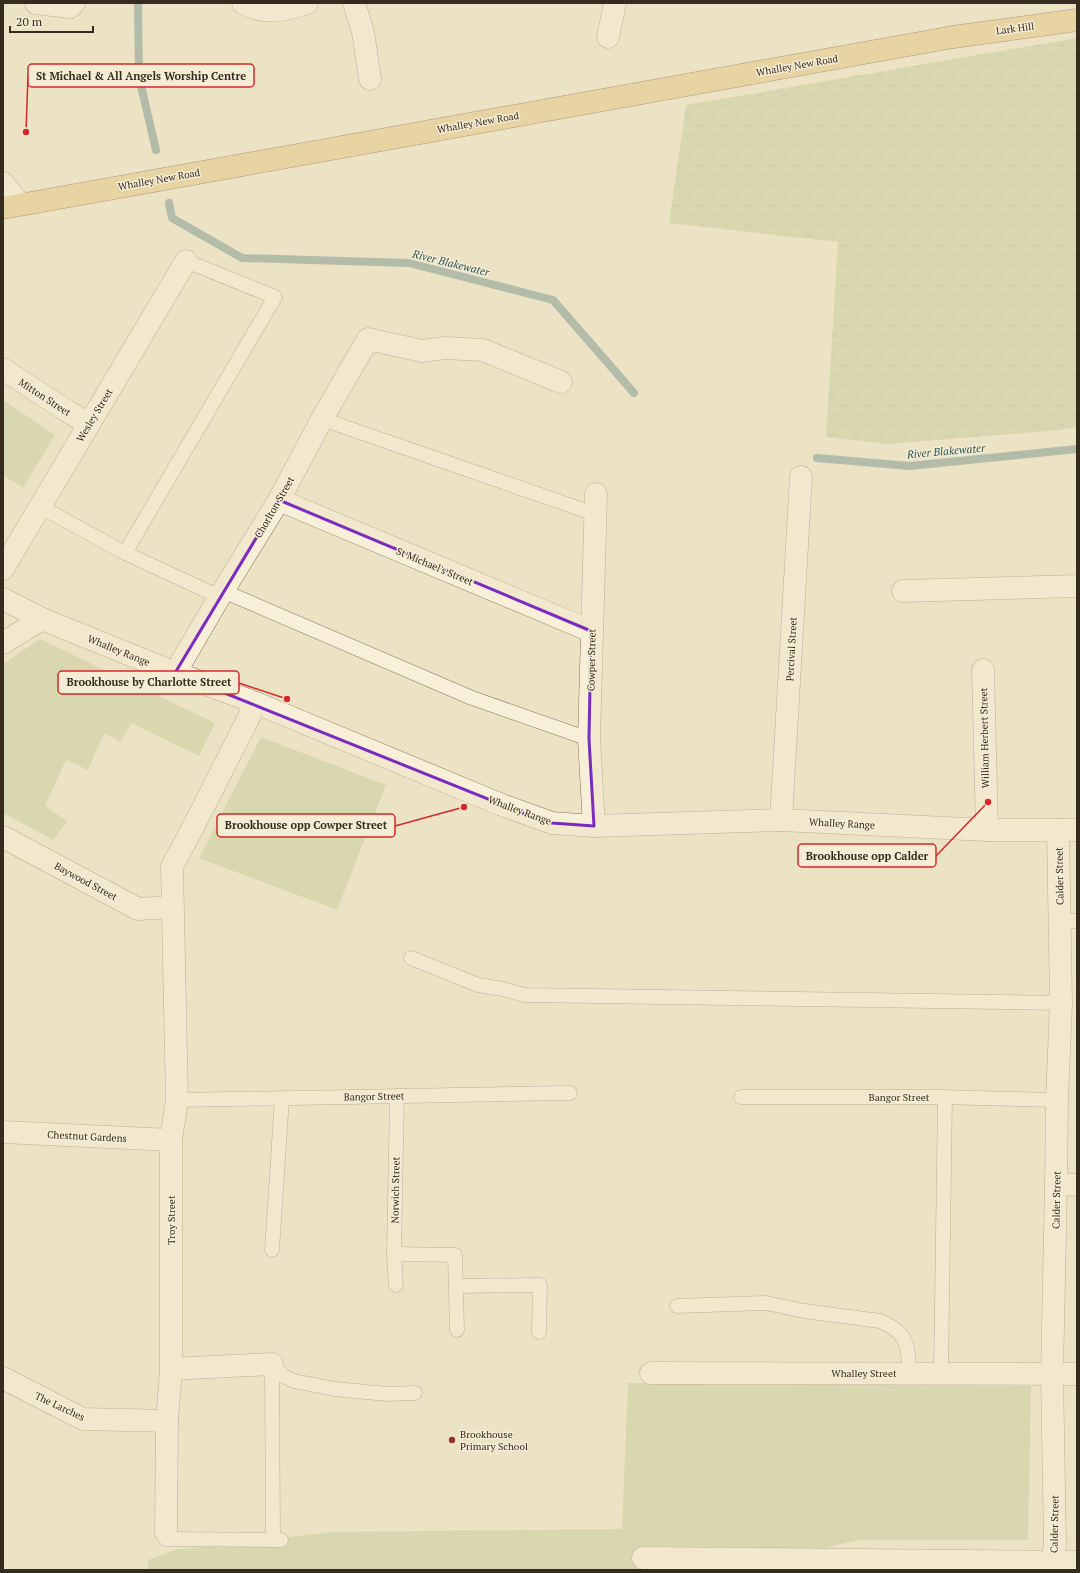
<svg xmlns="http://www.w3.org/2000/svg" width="1080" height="1573" viewBox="0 0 1080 1573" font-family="'PT Serif',serif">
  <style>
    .grass { fill: url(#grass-tufts) }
    .green { fill: #c1c998 }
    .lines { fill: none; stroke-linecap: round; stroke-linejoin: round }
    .stream { stroke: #6d8d87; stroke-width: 8 }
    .service-casing { stroke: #85745b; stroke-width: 15 }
    .minor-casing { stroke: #85745b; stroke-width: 23 }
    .trunk-casing { stroke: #53422f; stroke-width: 23 }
    .service { stroke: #f7efd7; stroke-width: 14 }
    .minor { stroke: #f7efd7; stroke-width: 22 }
    .trunk { stroke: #e2c07b; stroke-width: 22 }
    .marked { fill: none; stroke: #7b2cbf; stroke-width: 3; stroke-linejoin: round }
    .poi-dot { fill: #91342e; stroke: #f4ecd3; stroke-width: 1.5 }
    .labels { text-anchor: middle; stroke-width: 3; stroke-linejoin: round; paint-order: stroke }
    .street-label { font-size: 10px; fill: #362b1f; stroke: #f4ecd3 }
    .poi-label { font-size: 10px; fill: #362b1f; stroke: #f4ecd3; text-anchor: start }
    .water-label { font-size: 11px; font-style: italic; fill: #2f5555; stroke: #f4ecd3 }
    .leader { fill: none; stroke: #d62828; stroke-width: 1.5 }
    .callout-dot { fill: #d62828; stroke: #f4ecd3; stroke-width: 1.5 }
    .callout { fill: #f4ecd3; stroke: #d62828; stroke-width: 1.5 }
    .callout-label { font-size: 11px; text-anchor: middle; font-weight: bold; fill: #362b1f }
  </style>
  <defs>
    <pattern id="grass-tufts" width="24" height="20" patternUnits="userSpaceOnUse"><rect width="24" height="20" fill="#c1c998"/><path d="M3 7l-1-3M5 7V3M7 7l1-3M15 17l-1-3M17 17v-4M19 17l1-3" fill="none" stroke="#a6ad83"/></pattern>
  </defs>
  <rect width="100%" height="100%" fill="#ece2c4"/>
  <polygon class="grass" points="1077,38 1077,427 1061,430 888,444 826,437 838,242 669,223 686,105"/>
  <g class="green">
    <polygon points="3,400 55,435 23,488 3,475"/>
    <polygon points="40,639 215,723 199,756 131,723 121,742 104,733 88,770 66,760 45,806 67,821 53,840 3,813 3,664"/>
    <polygon points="261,737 386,785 337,910 199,858"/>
    <polygon points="628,1383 1031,1386 1028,1540 858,1540 820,1549 652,1546 652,1570 148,1570 148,1560 174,1550 333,1532 622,1529"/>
  </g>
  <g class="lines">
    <g class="stream">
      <polyline points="138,3 139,77 156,150"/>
      <polyline points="169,203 172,218 242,258 409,263 553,300 634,393"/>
      <polyline points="817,458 910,466 1077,449"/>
    </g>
    <defs>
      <g id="service">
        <polyline points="322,419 595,514"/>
        <polyline points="41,507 125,553 220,597"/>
        <polyline points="125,553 275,297 186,261"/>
        <polyline points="223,591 472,698 589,739"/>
        <polyline points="1060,921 1077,921"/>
        <polyline points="411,958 478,985 503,989 524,995 1061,1003"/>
        <polyline points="741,1097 940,1097 1057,1100"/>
        <polyline points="177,1100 570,1093"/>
        <polyline points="272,1250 282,1098"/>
        <polyline points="394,1254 455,1255 457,1330"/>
        <polyline points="396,1285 394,1254 397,1096"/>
        <polyline points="456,1286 540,1285 539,1332"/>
        <path d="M677,1306L766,1303L804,1311L880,1321C907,1332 909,1345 909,1373"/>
        <polyline points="272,1364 273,1540"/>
        <polyline points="272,1364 283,1376 294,1381 335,1389 387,1394 415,1393"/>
        <polyline points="941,1373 945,1097"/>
        <polyline points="166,1539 281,1540"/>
      </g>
      <g id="minor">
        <polyline points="36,3 70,7 74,3"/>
        <path d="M243,3C265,15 284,11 307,3"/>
        <polyline points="354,3 363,32 370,79"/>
        <polyline points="608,37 615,3"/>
        <polyline points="3,183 20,204"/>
        <polyline points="3,369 67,411 89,424"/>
        <polyline points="279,500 591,631"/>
        <polyline points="3,569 186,261"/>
        <polyline points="903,591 1077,586"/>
        <polyline points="3,599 42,619 163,668 256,703 502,805 552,823 594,826 781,820 987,830 1077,830"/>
        <polyline points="3,643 42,619"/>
        <polyline points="983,670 987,830"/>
        <polyline points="175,673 223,591 279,500 322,419 368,339 422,351 445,348 483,350 561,382"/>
        <polyline points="781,820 801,477"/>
        <polyline points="594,826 589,739 596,494"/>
        <polyline points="3,837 138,909 172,907"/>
        <polyline points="3,1132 171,1140"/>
        <polyline points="1056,1184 1077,1185"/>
        <polyline points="171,1369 272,1364"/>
        <polyline points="651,1373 1077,1374"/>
        <polyline points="3,1378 83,1419 167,1421"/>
        <polyline points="166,1533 167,1421 171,1369 171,1140 177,1100 172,867 205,804 256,703"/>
        <polyline points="643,1558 1077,1562"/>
        <polyline points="1051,1570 1055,1544 1052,1375 1056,1184 1057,1100 1061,1003 1058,830"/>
      </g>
      <polyline id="trunk" points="3,208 953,37 1077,20"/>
    </defs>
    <use href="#service" class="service-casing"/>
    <use href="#minor" class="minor-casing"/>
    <use href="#trunk" class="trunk-casing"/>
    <use href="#service" class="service"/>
    <use href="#minor" class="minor"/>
    <use href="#trunk" class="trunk"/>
  </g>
  <path d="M0 0H1080V1573H0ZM279,500L591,631L589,739L594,826L552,823L530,816L175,673Z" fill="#ece2c4" fill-opacity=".55" fill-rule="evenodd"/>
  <path class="marked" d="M279,500L591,631L589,739L594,826L552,823L530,816L175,673Z"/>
  <circle class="poi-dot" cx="452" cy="1440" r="4"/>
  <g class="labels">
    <g class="street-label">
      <text transform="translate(1015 28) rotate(-8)" y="4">Lark Hill</text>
      <text transform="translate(797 65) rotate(-10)" y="4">Whalley New Road</text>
      <text transform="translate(478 122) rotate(-10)" y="4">Whalley New Road</text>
      <text transform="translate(159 179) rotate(-10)" y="4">Whalley New Road</text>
      <text transform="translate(45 397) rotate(33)" y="4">Mitton Street</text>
      <text transform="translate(94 415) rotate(-59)" y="4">Wesley Street</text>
      <text transform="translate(274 507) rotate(-60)" y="4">Chorlton Street</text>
      <text transform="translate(435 566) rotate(23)" y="4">St Michael's Street</text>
      <text transform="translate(791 649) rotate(-87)" y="4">Percival Street</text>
      <text transform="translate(119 650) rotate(22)" y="4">Whalley Range</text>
      <text transform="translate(591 660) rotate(-89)" y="4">Cowper Street</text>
      <text transform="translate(984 738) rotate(-91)" y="4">William Herbert Street</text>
      <text transform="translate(520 810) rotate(20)" y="4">Whalley Range</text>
      <text transform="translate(842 823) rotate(3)" y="4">Whalley Range</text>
      <text transform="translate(1059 876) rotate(-91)" y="4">Calder Street</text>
      <text transform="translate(86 881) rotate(28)" y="4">Baywood Street</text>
      <text transform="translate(374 1096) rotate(-1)" y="4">Bangor Street</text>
      <text x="899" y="1101">Bangor Street</text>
      <text transform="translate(87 1136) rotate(3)" y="4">Chestnut Gardens</text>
      <text transform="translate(395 1190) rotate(-89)" y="4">Norwich Street</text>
      <text transform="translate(1056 1200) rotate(-89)" y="4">Calder Street</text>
      <text transform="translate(171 1220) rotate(-90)" y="4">Troy Street</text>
      <text x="864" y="1377">Whalley Street</text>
      <text transform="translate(60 1406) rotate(25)" y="4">The Larches</text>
      <text transform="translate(1054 1524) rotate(-89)" y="4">Calder Street</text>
    </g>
    <g class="poi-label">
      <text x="460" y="1438">Brookhouse<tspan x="460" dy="12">Primary School</tspan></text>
    </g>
    <g class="water-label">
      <text transform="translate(451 263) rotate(14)" y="4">River Blakewater</text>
      <text transform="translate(946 451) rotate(-5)" y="4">River Blakewater</text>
    </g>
  </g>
  <path class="leader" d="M26 132L28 76M287 699L239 683M464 807L395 826M988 802L936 856"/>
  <g class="callout-dot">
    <circle cx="26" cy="132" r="4"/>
    <circle cx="287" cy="699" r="4"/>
    <circle cx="464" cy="807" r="4"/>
    <circle cx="988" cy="802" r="4"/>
  </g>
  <g class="callout">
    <rect x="28" y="64" width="226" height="23" rx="4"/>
    <rect x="58" y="671" width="181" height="23" rx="4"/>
    <rect x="217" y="814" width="178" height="23" rx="4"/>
    <rect x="798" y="844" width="138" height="23" rx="4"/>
  </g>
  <g class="callout-label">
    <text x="141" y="80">St Michael &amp; All Angels Worship Centre</text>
    <text x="149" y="686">Brookhouse by Charlotte Street</text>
    <text x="306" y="829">Brookhouse opp Cowper Street</text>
    <text x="867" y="860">Brookhouse opp Calder</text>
  </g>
  <rect width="1080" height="1573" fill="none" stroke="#362b1f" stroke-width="8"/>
  <path d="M10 26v6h83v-6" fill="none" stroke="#362b1f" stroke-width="2"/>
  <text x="16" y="26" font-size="12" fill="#362b1f" stroke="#f4ecd3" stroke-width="3" paint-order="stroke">20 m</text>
</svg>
